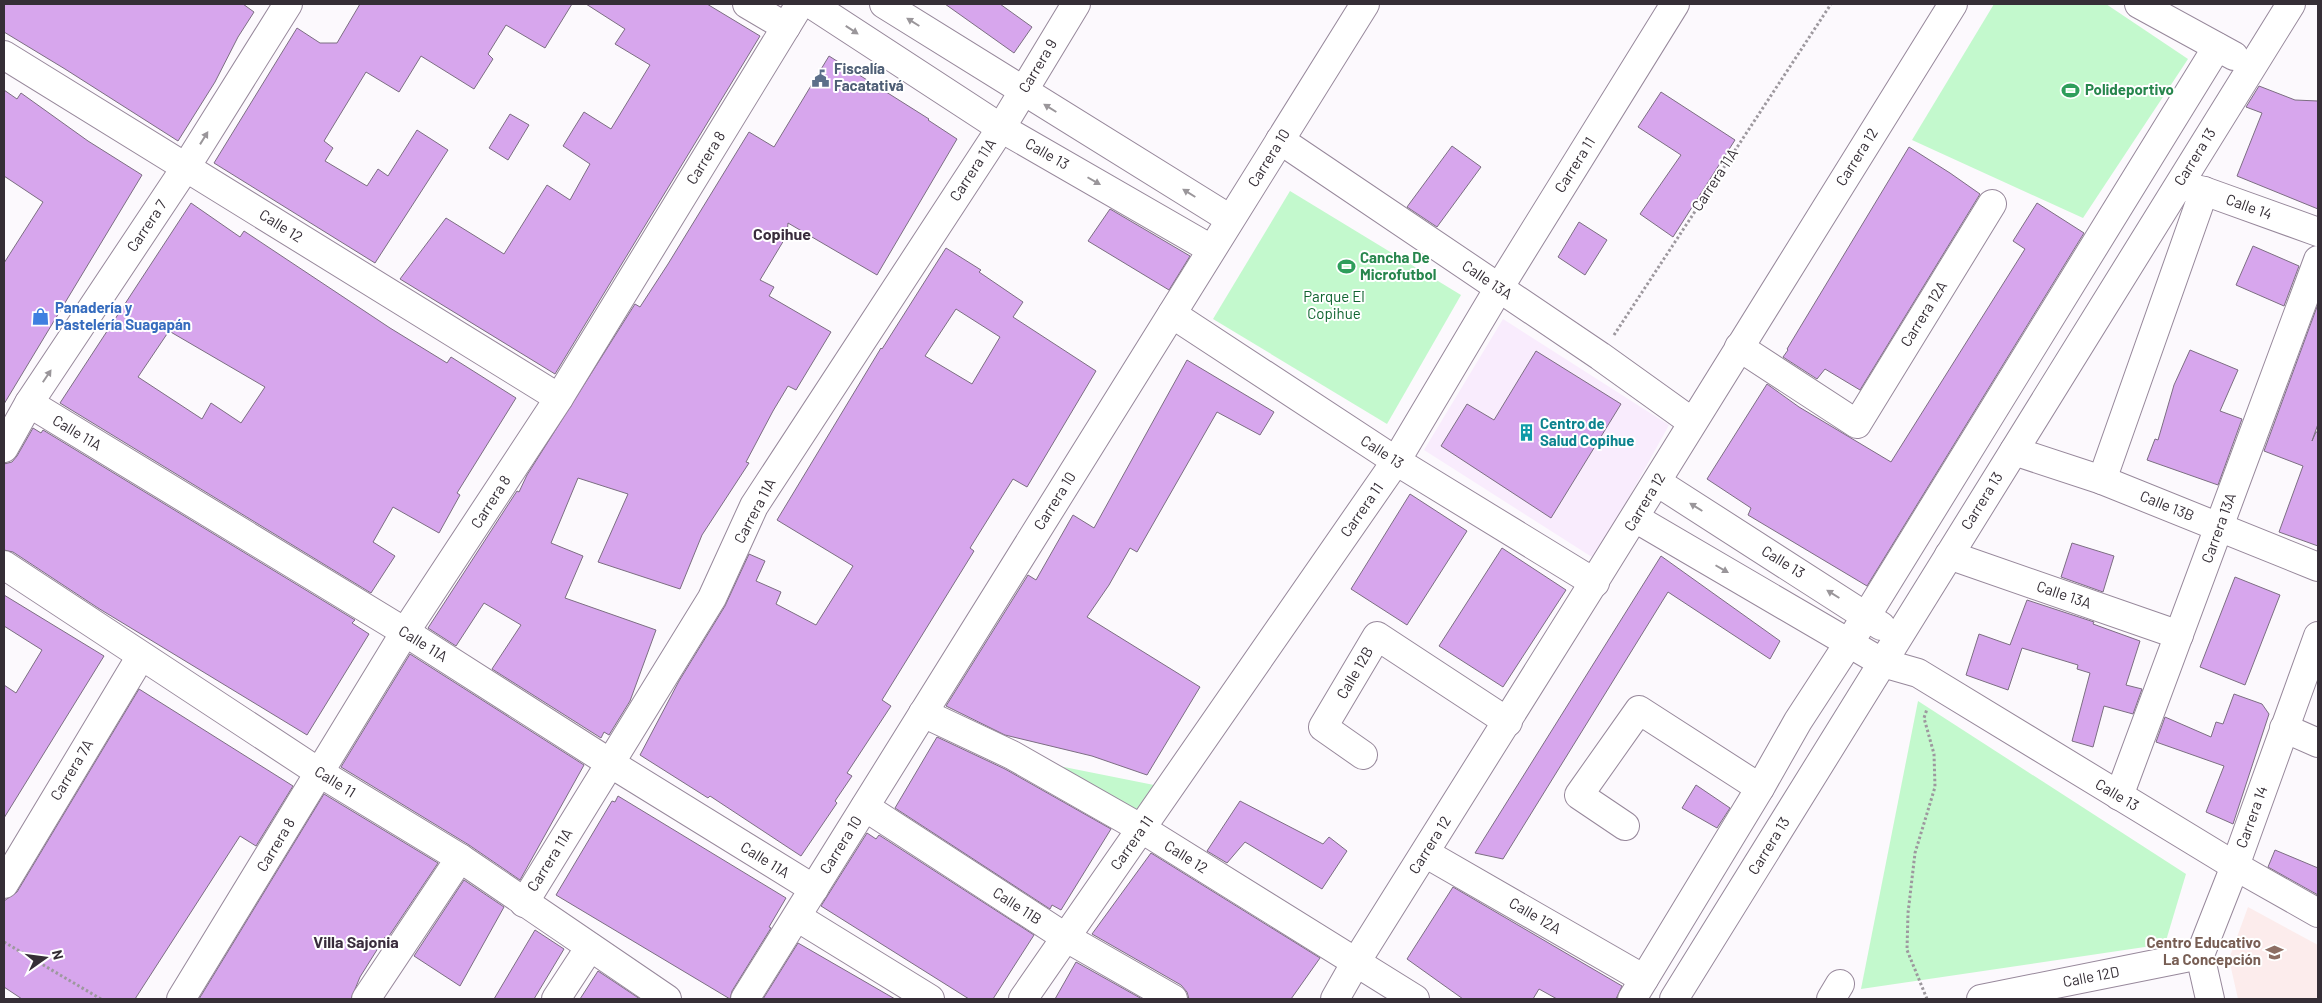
<svg xmlns="http://www.w3.org/2000/svg" width="2322" height="1003" viewBox="0 0 2322 1003" font-family="Barlow,sans-serif">
  <style>
    .built { fill: #f9ecfd }
    .education { fill: #fcecec }
    .green { fill: #c3f9cd }
    .building { fill: #d7a6ed; stroke: #7c6e82; fill-rule: evenodd }
    .lines { fill: none; stroke-linecap: round; stroke-linejoin: round }
    .minor-casing { stroke: #97889b; stroke-width: 30 }
    .path { stroke: #9d989e; stroke-width: 3; stroke-dasharray: 2.5 2.5; stroke-linecap: butt }
    .minor { stroke: #fff; stroke-width: 28 }
    .oneway { fill: #9a969a }
    .labels { text-anchor: middle; stroke-width: 4; stroke-linejoin: round; paint-order: stroke }
    .street-label { font-size: 15px; fill: #352e36; stroke: #fff }
    .service-label { font-size: 15px; font-weight: bold; fill: #4e5e75; stroke: #fff; text-anchor: start }
    .leisure-label { font-size: 15px; font-weight: bold; fill: #27864d; stroke: #fff; text-anchor: start }
    .park-label { font-size: 15px; fill: #106430; stroke: #fff }
    .shop-label { font-size: 15px; font-weight: bold; fill: #366cbe; stroke: #fff; text-anchor: start }
    .culture-label { font-size: 15px; font-weight: bold; fill: #0d838f; stroke: #fff; text-anchor: start }
    .education-label { font-size: 15px; font-weight: bold; fill: #785e54; stroke: #fff; text-anchor: end }
    .neighbourhood-label { font-size: 16px; font-weight: bold; fill: #392c3c; stroke: #fff }
  </style>
  <rect width="100%" height="100%" fill="#fcf9fd"/>
  <polygon class="built" points="1503,319 1669,425 1595,559 1424,450"/>
  <polygon class="education" points="2248,907 2318,945 2318,999 2238,999 2229,959"/>
  <g class="green">
    <polygon points="1994,4 2106,4 2188,59 2083,218 1912,140"/>
    <polygon points="1290,191 1461,295 1387,424 1213,319"/>
    <polygon points="1918,701 2186,874 2165,944 1861,989"/>
    <polygon points="1059,766 1159,786 1138,818"/>
  </g>
  <g class="building">
    <polygon points="4,4 243,4 254,12 238,37 215,82 178,141 65,69 4,32"/>
    <polygon points="360,4 572,4 545,48 506,25 488,54 493,59 474,89 421,56 399,92 366,72 324,141 333,148 325,161 367,186 378,169 388,176 417,130 448,150 375,263 214,163 297,28 320,43 337,43"/>
    <polygon points="586,4 707,4 760,36 555,374 400,279 446,218 504,254 547,185 570,200 590,164 563,146 574,128 584,112 611,129 650,65 615,44 625,29"/>
    <polygon points="945,4 1000,4 1032,27 1014,53"/>
    <polygon points="829,56 929,119 928,120 957,139 877,275 788,223 787,235 760,280 774,287 769,296 831,332 796,390 788,386 773,411 746,462 749,463 702,535 680,589 598,562 628,494 578,478 551,543 583,556 565,598 656,630 630,701 609,735 604,732 601,738 492,669 521,625 484,603 456,646 428,628 517,491 519,492 527,475 635,304 640,307 668,264 749,132 774,147"/>
    <polygon points="2259,86 2295,100 2318,101 2318,209 2237,176 2262,113 2246,107"/>
    <polygon points="4,90 17,99 21,93 88,141 142,175 4,404 4,263 43,202 4,176"/>
    <polygon points="1661,92 1735,140 1673,237 1640,214 1681,155 1638,127"/>
    <polygon points="510,114 529,125 508,160 489,148"/>
    <polygon points="1452,146 1481,167 1437,227 1407,207"/>
    <polygon points="1909,147 1950,173 1980,194 1860,390 1825,369 1817,379 1783,357 1788,350 1787,349"/>
    <path d="M191,203L240,237L244,231L390,328L447,363L451,357L516,398L457,493L460,495L439,533L393,507L373,542L395,556L371,593L60,403ZM169,331L265,387L241,423L211,403L202,419L138,377Z"/>
    <polygon points="2037,203 2084,233 1867,586 1748,515 1751,508 1707,479 1767,384 1799,407 1891,462 2025,249 2013,241"/>
    <polygon points="1110,209 1190,256 1169,290 1088,241"/>
    <polygon points="1579,222 1607,240 1585,275 1558,257"/>
    <polygon points="2253,246 2299,266 2284,306 2236,285"/>
    <path d="M946,248L981,270L979,272L1023,302L1013,317L1096,371L1027,487L1013,479L970,548L974,551L882,700L891,706L847,773L852,776L835,801L837,803L801,856L710,796L708,798L640,755L679,681L725,606L749,554L765,561L756,581L781,592L776,604L816,625L853,566L777,520L881,348L882,349ZM956,309L1000,337L972,384L925,356Z"/>
    <polygon points="2318,304 2318,424 2312,441 2316,432 2318,432 2318,546 2279,532 2303,466 2264,451"/>
    <polygon points="2190,350 2238,370 2220,411 2242,419 2218,485 2147,460 2155,439 2158,440 2174,385"/>
    <polygon points="1536,351 1621,404 1551,518 1441,446 1467,404 1494,420"/>
    <polygon points="1187,360 1274,412 1260,435 1217,412 1137,552 1130,548 1109,585 1087,617 1200,687 1147,775 1092,756 1005,735 946,706 1028,575 1036,580 1073,515 1094,528"/>
    <polygon points="33,428 41,433 43,430 355,620 352,623 369,634 307,735 98,608 13,552 4,550 4,464 12,462 17,456"/>
    <polygon points="1410,494 1467,531 1407,625 1351,589"/>
    <polygon points="2072,543 2114,556 2103,592 2061,577"/>
    <polygon points="1502,548 1566,590 1503,687 1439,646"/>
    <polygon points="1661,556 1780,641 1770,659 1668,592 1503,859 1475,853"/>
    <polygon points="2235,577 2280,595 2245,685 2200,667"/>
    <polygon points="4,595 104,656 4,818 4,685 16,693 42,650 4,626"/>
    <polygon points="2027,600 2094,622 2093,624 2140,641 2126,685 2142,689 2133,714 2104,706 2093,747 2072,741 2090,673 2077,669 2078,665 2022,648 2008,690 1966,675 1979,634 2010,645"/>
    <polygon points="410,654 584,765 520,880 469,845 341,767"/>
    <polygon points="139,689 293,786 256,846 240,836 135,999 22,999 4,987 4,901 17,892"/>
    <polygon points="2234,694 2262,704 2269,714 2233,824 2206,812 2224,766 2156,742 2165,717 2211,737 2216,722 2223,724"/>
    <polygon points="937,737 1005,769 1111,829 1061,910 1052,905 1050,909 895,808"/>
    <polygon points="1696,785 1730,808 1717,828 1682,808"/>
    <polygon points="324,794 438,863 387,939 385,937 360,977 351,999 199,999"/>
    <polygon points="618,796 786,898 769,927 771,928 732,991 730,999 556,895 612,801 615,802"/>
    <polygon points="1240,801 1323,844 1329,837 1347,851 1322,889 1245,842 1227,863 1207,851"/>
    <polygon points="867,833 876,839 879,835 1034,935 993,999 969,999 821,906"/>
    <polygon points="2275,850 2318,868 2318,895 2268,867"/>
    <polygon points="1151,853 1320,958 1291,999 1189,999 1187,992 1181,985 1092,934"/>
    <polygon points="464,880 504,907 460,986 414,956"/>
    <polygon points="1453,887 1622,986 1616,999 1557,999 1539,989 1533,999 1463,999 1407,959"/>
    <polygon points="535,930 564,949 534,999 494,999"/>
    <polygon points="798,943 895,999 763,999"/>
    <polygon points="1076,962 1142,999 1055,999"/>
    <polygon points="598,971 640,999 580,999"/>
  </g>
  <g class="lines">
    <defs>
      <g id="minor">
        <polyline points="747,4 786,27"/>
        <polyline points="811,4 1001,128 1211,249"/>
        <polyline points="884,4 1230,219"/>
        <polyline points="2139,4 2234,56"/>
        <polyline points="4,55 559,398"/>
        <polyline points="1280,140 1600,356 1692,422"/>
        <polyline points="2187,187 2204,191 2318,232"/>
        <polyline points="1172,314 1396,461 1595,583"/>
        <polyline points="1739,347 1857,424 1992,204"/>
        <polyline points="29,403 405,632 610,763 814,889"/>
        <polyline points="4,448 29,403 186,167 288,4"/>
        <polyline points="2014,451 2102,480 2318,567"/>
        <polyline points="2102,480 2204,191"/>
        <polyline points="1657,482 1881,626"/>
        <polyline points="1635,518 1883,663 1918,673 2235,866 2318,913"/>
        <polyline points="1949,555 2179,635"/>
        <polyline points="4,565 320,773 460,858 667,999"/>
        <polyline points="923,713 1012,755 1142,829 1415,999"/>
        <polyline points="2284,728 2318,743"/>
        <polyline points="1363,755 1323,727 1377,636 1508,722"/>
        <polyline points="2119,796 2318,260"/>
        <polyline points="865,807 1065,937 1173,999"/>
        <polyline points="1625,826 1579,795 1639,710 1760,788"/>
        <polyline points="1425,853 1644,979"/>
        <polyline points="4,884 141,656"/>
        <polyline points="524,903 712,598 754,506 1001,128 1076,4"/>
        <polyline points="797,917 930,999"/>
        <polyline points="181,999 405,632 559,398 800,4"/>
        <polyline points="366,999 460,858"/>
        <polyline points="556,999 590,947"/>
        <polyline points="745,999 1365,4"/>
        <polyline points="1023,999 1396,461 1499,288 1675,4"/>
        <path d="M1335,999L1356,962C1557,644 1754,323 1953,4"/>
        <polyline points="1632,999 1760,788 1798,721 1867,615 2217,47"/>
        <polyline points="1674,999 2291,4"/>
        <polyline points="1831,999 1840,984"/>
        <polyline points="1981,999 2200,955"/>
        <polyline points="2210,999 2200,955 2235,866 2318,636"/>
      </g>
    </defs>
    <use href="#minor" class="minor-casing"/>
    <g class="path">
      <polyline points="1614,335 1831,4"/>
      <polyline points="4,942 101,999"/>
      <polyline points="1927,999 1907,950 1908,913 1915,853 1935,787 1934,754 1924,718 1927,709"/>
    </g>
    <use href="#minor" class="minor"/>
  </g>
  <defs><path id="oneway-solid" d="M-6-.8H1V-3.2L6.5 0L1 3.2V.8H-6Z" transform="scale(1.25)"/></defs>
  <g class="oneway">
    <use href="#oneway-solid" transform="translate(913 22) rotate(-148)"/>
    <use href="#oneway-solid" transform="translate(852 30) rotate(33)"/>
    <use href="#oneway-solid" transform="translate(1050 108) rotate(-148)"/>
    <use href="#oneway-solid" transform="translate(204 138) rotate(-58)"/>
    <use href="#oneway-solid" transform="translate(1094 181) rotate(30)"/>
    <use href="#oneway-solid" transform="translate(1189 193) rotate(-148)"/>
    <use href="#oneway-solid" transform="translate(47 376) rotate(-56)"/>
    <use href="#oneway-solid" transform="translate(1696 507) rotate(-148)"/>
    <use href="#oneway-solid" transform="translate(1722 569) rotate(30)"/>
    <use href="#oneway-solid" transform="translate(1833 594) rotate(-148)"/>
  </g>
  <defs>
    <symbol id="civic-bare" viewBox="-9 -9 18 18"><path d="M-.6-6.5H3V-4.5H.6V-3L4-1V1h2V6H-6V1h2V-1L-.6-3ZM-1.2 2.5V6h2.4V2.5Z" fill="#5c6f8a" stroke="#fff" stroke-width="2.5" paint-order="stroke"/></symbol>
    <symbol id="stadium-bare" viewBox="-9 -9 18 18"><path d="M0-5a6.5 5 0 1 0 0 10a6.5 5 0 1 0 0-10ZM-3.5-1.8h7v3.6h-7Z" fill="#2e9e5b" stroke="#fff" stroke-width="2.5" paint-order="stroke"/></symbol>
    <symbol id="shop-bare" viewBox="-9 -9 18 18"><path d="M-5-2.5h2.3a2.7 3.5 0 0 1 5.4 0H5L5.5 6h-11ZM-1.5-2.5h3a1.5 2.3 0 0 0-3 0Z" fill="#3f7fe0" stroke="#fff" stroke-width="2.5" paint-order="stroke"/></symbol>
    <symbol id="building-bare" viewBox="-9 -9 18 18"><path d="M-4-6H4V6H1V3H-1V6H-4ZM-2.5-4.3h1.7v1.8h-1.7ZM.8-4.3h1.7v1.8H.8ZM-2.5-1h1.7V.8h-1.7ZM.8-1h1.7V.8H.8Z" fill="#0f9aa8" stroke="#fff" stroke-width="2.5" paint-order="stroke"/></symbol>
    <symbol id="school-bare" viewBox="-9 -9 18 18"><path d="M0-5L7-2L0 1L-7-2ZM-4 1L0 2.5L4 1V4Q0 6-4 4Z" fill="#8d6e63" stroke="#fff" stroke-width="2.5" paint-order="stroke"/></symbol>
  </defs>
  <g fill-rule="evenodd">
    <use href="#civic-bare" x="808" y="66" width="25" height="25"/>
    <use href="#stadium-bare" x="2058" y="78" width="25" height="25"/>
    <use href="#stadium-bare" x="1334" y="254" width="25" height="25"/>
    <use href="#shop-bare" x="28" y="304" width="25" height="25"/>
    <use href="#building-bare" x="1514" y="420" width="25" height="25"/>
    <use href="#school-bare" x="2262" y="940" width="25" height="25"/>
  </g>
  <g class="labels">
    <g class="street-label">
      <text transform="translate(1038 66) rotate(-59)" y="5">Carrera 9</text>
      <text transform="translate(1047 154) rotate(30)" y="5">Calle 13</text>
      <text transform="translate(1857 157) rotate(-58)" y="5">Carrera 12</text>
      <text transform="translate(2195 157) rotate(-58)" y="5">Carrera 13</text>
      <text transform="translate(706 158) rotate(-58)" y="5">Carrera 8</text>
      <text transform="translate(1269 158) rotate(-58)" y="5">Carrera 10</text>
      <text transform="translate(1575 165) rotate(-58)" y="5">Carrera 11</text>
      <text transform="translate(973 170) rotate(-57)" y="5">Carrera 11A</text>
      <text transform="translate(1715 180) rotate(-57)" y="5">Carrera 11A</text>
      <text transform="translate(2249 207) rotate(20)" y="5">Calle 14</text>
      <text transform="translate(147 226) rotate(-56)" y="5">Carrera 7</text>
      <text transform="translate(281 226) rotate(32)" y="5">Calle 12</text>
      <text transform="translate(1487 280) rotate(34)" y="5">Calle 13A</text>
      <text transform="translate(1924 314) rotate(-58)" y="5">Carrera 12A</text>
      <text transform="translate(77 433) rotate(31)" y="5">Calle 11A</text>
      <text transform="translate(1382 452) rotate(33)" y="5">Calle 13</text>
      <text transform="translate(1055 501) rotate(-58)" y="5">Carrera 10</text>
      <text transform="translate(1982 501) rotate(-58)" y="5">Carrera 13</text>
      <text transform="translate(491 502) rotate(-57)" y="5">Carrera 8</text>
      <text transform="translate(1645 502) rotate(-59)" y="5">Carrera 12</text>
      <text transform="translate(2167 506) rotate(22)" y="5">Calle 13B</text>
      <text transform="translate(1362 510) rotate(-55)" y="5">Carrera 11</text>
      <text transform="translate(755 511) rotate(-62)" y="5">Carrera 11A</text>
      <text transform="translate(2219 528) rotate(-70)" y="5">Carrera 13A</text>
      <text transform="translate(1783 562) rotate(32)" y="5">Calle 13</text>
      <text transform="translate(2064 595) rotate(19)" y="5">Calle 13A</text>
      <text transform="translate(423 644) rotate(32)" y="5">Calle 11A</text>
      <text transform="translate(1355 673) rotate(-60)" y="5">Calle 12B</text>
      <text transform="translate(72 770) rotate(-59)" y="5">Carrera 7A</text>
      <text transform="translate(335 782) rotate(32)" y="5">Calle 11</text>
      <text transform="translate(2117 795) rotate(31)" y="5">Calle 13</text>
      <text transform="translate(2252 817) rotate(-70)" y="5">Carrera 14</text>
      <text transform="translate(1132 843) rotate(-55)" y="5">Carrera 11</text>
      <text transform="translate(276 845) rotate(-59)" y="5">Carrera 8</text>
      <text transform="translate(841 845) rotate(-58)" y="5">Carrera 10</text>
      <text transform="translate(1430 845) rotate(-58)" y="5">Carrera 12</text>
      <text transform="translate(1769 846) rotate(-58)" y="5">Carrera 13</text>
      <text transform="translate(1186 857) rotate(32)" y="5">Calle 12</text>
      <text transform="translate(550 860) rotate(-58)" y="5">Carrera 11A</text>
      <text transform="translate(765 860) rotate(32)" y="5">Calle 11A</text>
      <text transform="translate(1017 906) rotate(33)" y="5">Calle 11B</text>
      <text transform="translate(1535 916) rotate(30)" y="5">Calle 12A</text>
      <text transform="translate(2091 977) rotate(-11)" y="5">Calle 12D</text>
    </g>
    <g class="service-label">
      <text x="834" y="74">Fiscalía<tspan x="834" dy="17">Facatativá</tspan></text>
    </g>
    <g class="leisure-label">
      <text x="2085" y="95">Polideportivo</text>
      <text x="1360" y="263">Cancha De<tspan x="1360" dy="17">Microfutbol</tspan></text>
    </g>
    <g class="park-label">
      <text x="1334" y="302">Parque El<tspan x="1334" dy="17">Copihue</tspan></text>
    </g>
    <g class="shop-label">
      <text x="55" y="313">Panadería y<tspan x="55" dy="17">Pastelería Suagapán</tspan></text>
    </g>
    <g class="culture-label">
      <text x="1540" y="429">Centro de<tspan x="1540" dy="17">Salud Copihue</tspan></text>
    </g>
    <g class="education-label">
      <text x="2261" y="948">Centro Educativo<tspan x="2261" dy="17">La Concepción</tspan></text>
    </g>
    <g class="neighbourhood-label">
      <text x="782" y="240">Copihue</text>
      <text x="356" y="948">Villa Sajonia</text>
    </g>
  </g>
  <rect width="2322" height="1003" fill="none" stroke="#352e36" stroke-width="10"/>
  <g transform="translate(45 958) rotate(76)" stroke="#ffffff" stroke-width="4" paint-order="stroke">
  <path d="M0-4L9 19L0 12L-9 19Z" fill="#352e36"/>
  <text y="-8" font-size="14" font-weight="bold" text-anchor="middle" fill="#352e36">N</text>
  </g>
</svg>
